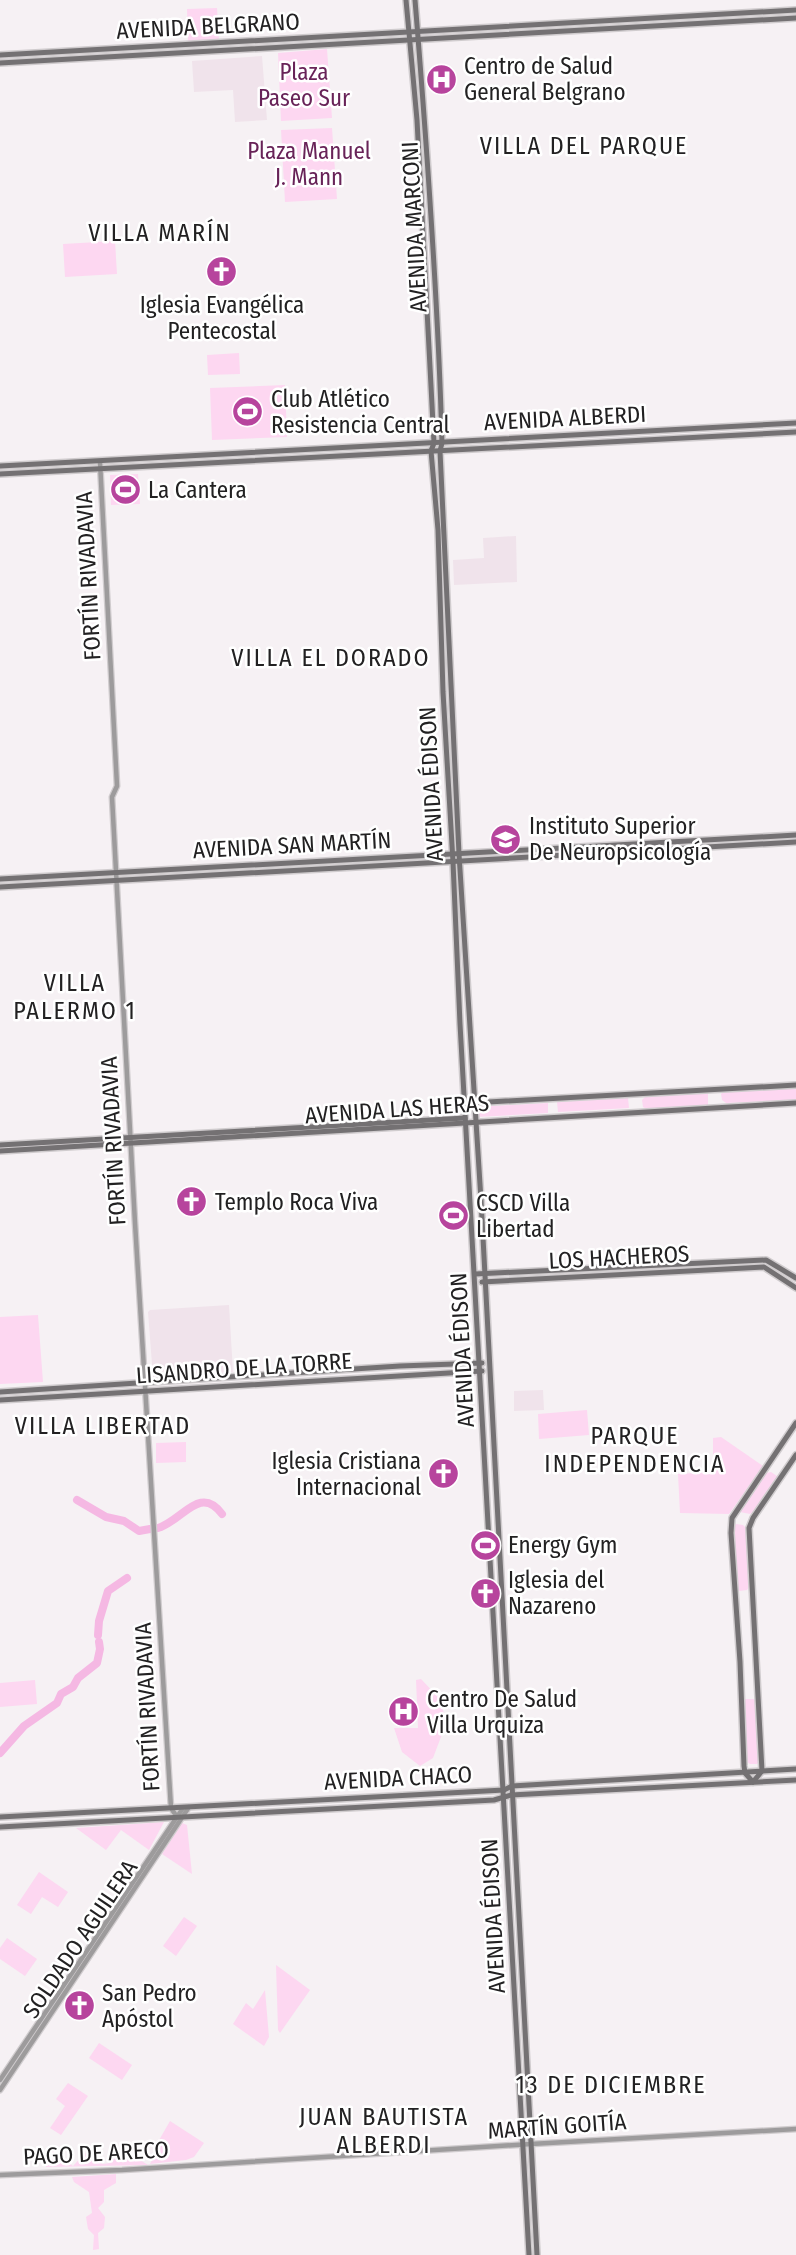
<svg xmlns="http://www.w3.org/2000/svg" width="796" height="2255" viewBox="0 0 796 2255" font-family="'Fira Sans Condensed',sans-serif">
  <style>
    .built { fill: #f0e3eb }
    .green { fill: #fdd7f1 }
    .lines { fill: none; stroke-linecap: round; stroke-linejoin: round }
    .river { stroke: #f5b8e3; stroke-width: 8 }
    .tertiary-casing { stroke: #d0ccce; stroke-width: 7 }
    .secondary-casing { stroke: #d0ccce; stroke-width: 8 }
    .tertiary { stroke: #9d9b9c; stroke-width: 4.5 }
    .secondary { stroke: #747173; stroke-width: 5 }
    .labels { text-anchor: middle; stroke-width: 5; stroke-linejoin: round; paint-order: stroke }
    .street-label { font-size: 23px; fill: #222122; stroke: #fff }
    .poi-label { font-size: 23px; fill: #222122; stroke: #fff; text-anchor: start }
    .park-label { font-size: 23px; fill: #682358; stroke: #fff }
    .neighbourhood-label { font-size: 24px; letter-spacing: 2px; fill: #222122; stroke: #fff }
  </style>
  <rect width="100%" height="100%" fill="#f6f1f4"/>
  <g class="built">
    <polygon points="262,56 267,120 235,122 233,90 194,92 192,61"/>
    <polygon points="516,536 517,582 454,585 453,560 484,558 483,538"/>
    <polygon points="229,1305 233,1372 153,1377 148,1312 150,1310"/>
    <polygon points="543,1390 544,1410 514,1411 514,1391"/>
  </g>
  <g class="green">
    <polygon points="217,8 219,40 188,42 187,9"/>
    <polygon points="327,49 332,118 281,121 278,53"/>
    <polygon points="332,128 337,199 285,202 281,130"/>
    <polygon points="115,241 117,274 65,277 63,244"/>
    <polygon points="239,353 240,374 208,375 207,355"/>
    <polygon points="285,385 287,437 212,440 210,388"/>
    <polygon points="138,474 140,504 111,505 110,475"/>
    <polygon points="796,1087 796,1100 726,1103 722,1100 721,1094 725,1090"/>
    <polygon points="708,1093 708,1105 647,1109 643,1107 642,1100 645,1097"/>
    <polygon points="628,1098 629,1108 558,1112 557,1102"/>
    <polygon points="548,1103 548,1113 477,1117 476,1107"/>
    <polygon points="38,1315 43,1382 0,1384 0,1317"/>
    <polygon points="587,1410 589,1435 539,1439 538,1414"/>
    <polygon points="721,1437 763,1466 729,1514 680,1513 678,1474 713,1472 713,1438"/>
    <polygon points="186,1442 186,1462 156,1463 156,1443"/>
    <polygon points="771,1472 777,1476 777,1480 753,1512 750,1514 740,1512 766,1473"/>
    <polygon points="736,1524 743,1525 747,1529 749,1587 747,1590 739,1591 737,1588 734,1528"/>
    <polygon points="421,1679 438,1697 447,1721 433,1758 420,1766 402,1752 394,1728 418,1728 416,1680"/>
    <polygon points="35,1680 37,1704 0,1707 0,1683"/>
    <polygon points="745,1699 754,1699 756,1702 759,1761 757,1764 750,1764 747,1762 743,1702"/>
    <polygon points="164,1822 149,1850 121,1830 106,1850 76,1828"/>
    <polygon points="182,1823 187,1825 192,1874 162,1854"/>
    <polygon points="39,1872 68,1892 58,1907 42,1897 31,1914 17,1905"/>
    <polygon points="184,1917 197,1926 176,1956 163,1946"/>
    <polygon points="7,1938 37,1959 25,1976 0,1959 0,1948"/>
    <polygon points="276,1965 310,1990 280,2033 278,2030"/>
    <polygon points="265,1990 269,2037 264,2046 233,2024 246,2003 253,2009"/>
    <polygon points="99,2043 132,2065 122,2080 89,2058"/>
    <polygon points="68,2083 88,2096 61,2135 50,2128 65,2106 56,2099"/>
    <polygon points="170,2121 204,2143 194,2157 186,2160 150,2164 157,2150 158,2142"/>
    <polygon points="121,2148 148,2165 46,2167 45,2156 51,2150 73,2166 85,2153 103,2164 110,2163"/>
    <polygon points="116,2174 116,2183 104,2190 104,2202 98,2208 105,2217 104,2228 98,2233 99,2249 93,2250 94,2235 88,2229 86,2217 92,2213 89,2192 74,2182 72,2177"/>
  </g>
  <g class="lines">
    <g class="river">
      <polyline points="77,1500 106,1517 124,1521 139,1531 150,1529"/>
      <path d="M158,1528C182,1521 200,1484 222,1514"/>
      <polyline points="98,1635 99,1621 108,1591 127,1578"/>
      <polyline points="0,1753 24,1726 57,1703 61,1694 73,1687 78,1678 97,1663 100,1649 99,1642"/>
    </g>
    <defs>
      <g id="tertiary">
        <polyline points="100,462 117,786 112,797 135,1223 171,1808 177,1817"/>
        <polyline points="0,2080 183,1808"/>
        <polyline points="0,2090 189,1807"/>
        <polyline points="0,2175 122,2170 531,2144 796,2129"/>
      </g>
      <g id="secondary">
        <polyline points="406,0 417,120 434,443 431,451 438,530 443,692 453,862 460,1024 529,2255"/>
        <path d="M415,0C427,147 438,295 442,443L440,451L459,854L481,1200L537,2255"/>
        <polyline points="0,55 796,10"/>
        <polyline points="0,63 796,18"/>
        <polyline points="0,466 796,423"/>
        <polyline points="0,474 796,432"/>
        <polyline points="0,879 796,835"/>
        <polyline points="0,887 796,842"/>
        <polyline points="471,1103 796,1085"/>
        <polyline points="0,1145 465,1118"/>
        <polyline points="0,1151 796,1103"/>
        <polyline points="475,1274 766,1260 796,1278"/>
        <polyline points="482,1282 764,1267 796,1288"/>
        <polyline points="0,1392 400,1366 482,1363"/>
        <polyline points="0,1400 482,1371"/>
        <polyline points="753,1782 745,1773 744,1766 740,1662 731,1533 732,1518 796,1423"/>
        <polyline points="753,1782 762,1771 749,1528 753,1518 796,1455"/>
        <polyline points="0,1817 504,1790 512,1786 796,1769"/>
        <polyline points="0,1827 494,1800 511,1795 796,1780"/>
      </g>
    </defs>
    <use href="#tertiary" class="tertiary-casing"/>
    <use href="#secondary" class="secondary-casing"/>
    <use href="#tertiary" class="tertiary"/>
    <use href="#secondary" class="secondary"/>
  </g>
  <defs>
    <symbol id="hospital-disc" viewBox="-11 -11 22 22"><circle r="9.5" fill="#b7449d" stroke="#fff"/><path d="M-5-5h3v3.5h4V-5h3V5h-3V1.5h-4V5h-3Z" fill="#fff"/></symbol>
    <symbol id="church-disc" viewBox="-11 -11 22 22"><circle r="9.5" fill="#b7449d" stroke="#fff"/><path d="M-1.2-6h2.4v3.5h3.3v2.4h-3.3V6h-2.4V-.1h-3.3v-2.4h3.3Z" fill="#fff"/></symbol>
    <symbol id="stadium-disc" viewBox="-11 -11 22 22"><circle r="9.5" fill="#b7449d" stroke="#fff"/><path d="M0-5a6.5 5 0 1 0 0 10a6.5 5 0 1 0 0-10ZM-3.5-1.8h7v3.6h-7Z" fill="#fff"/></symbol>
    <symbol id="university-disc" viewBox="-11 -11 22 22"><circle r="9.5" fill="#b7449d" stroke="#fff"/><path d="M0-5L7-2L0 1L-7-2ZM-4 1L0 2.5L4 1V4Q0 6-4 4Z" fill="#fff"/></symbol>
  </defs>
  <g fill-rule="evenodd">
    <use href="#hospital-disc" x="424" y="62" width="35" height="35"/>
    <use href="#church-disc" x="204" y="254" width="35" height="35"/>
    <use href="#stadium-disc" x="230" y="394" width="35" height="35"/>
    <use href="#stadium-disc" x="108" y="472" width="35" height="35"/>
    <use href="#university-disc" x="488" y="822" width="35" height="35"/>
    <use href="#church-disc" x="174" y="1184" width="35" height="35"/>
    <use href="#stadium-disc" x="436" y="1198" width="35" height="35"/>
    <use href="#church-disc" x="426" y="1456" width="35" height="35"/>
    <use href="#stadium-disc" x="468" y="1528" width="35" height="35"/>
    <use href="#church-disc" x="468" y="1576" width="35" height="35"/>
    <use href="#hospital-disc" x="386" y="1694" width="35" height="35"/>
    <use href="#church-disc" x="62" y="1988" width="35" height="35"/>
  </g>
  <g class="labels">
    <g class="street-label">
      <text transform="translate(208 26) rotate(-3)" y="8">AVENIDA BELGRANO</text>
      <text transform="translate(414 227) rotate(-93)" y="8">AVENIDA MARCONI</text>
      <text transform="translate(565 418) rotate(-3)" y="8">AVENIDA ALBERDI</text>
      <text transform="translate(88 576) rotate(-93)" y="8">FORTÍN RIVADAVIA</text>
      <text transform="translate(431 784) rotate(-93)" y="8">AVENIDA ÉDISON</text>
      <text transform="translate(292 845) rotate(-3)" y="8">AVENIDA SAN MARTÍN</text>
      <text transform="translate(397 1109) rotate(-4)" y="8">AVENIDA LAS HERAS</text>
      <text transform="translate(113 1141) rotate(-93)" y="8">FORTÍN RIVADAVIA</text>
      <text transform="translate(619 1257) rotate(-3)" y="8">LOS HACHEROS</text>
      <text transform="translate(462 1350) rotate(-93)" y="8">AVENIDA ÉDISON</text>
      <text transform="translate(244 1368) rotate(-4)" y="8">LISANDRO DE LA TORRE</text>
      <text transform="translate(147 1707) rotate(-93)" y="8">FORTÍN RIVADAVIA</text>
      <text transform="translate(398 1778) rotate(-3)" y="8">AVENIDA CHACO</text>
      <text transform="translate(493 1916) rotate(-93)" y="8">AVENIDA ÉDISON</text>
      <text transform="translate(80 1939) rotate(-56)" y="8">SOLDADO AGUILERA</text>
      <text transform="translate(557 2126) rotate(-4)" y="8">MARTÍN GOITÍA</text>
      <text transform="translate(96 2153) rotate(-3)" y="8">PAGO DE ARECO</text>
    </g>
    <g class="poi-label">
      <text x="464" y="74">Centro de Salud<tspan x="464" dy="26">General Belgrano</tspan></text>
      <text x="222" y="313" text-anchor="middle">Iglesia Evangélica<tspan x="222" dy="26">Pentecostal</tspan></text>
      <text x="271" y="407">Club Atlético<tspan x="271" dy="26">Resistencia Central</tspan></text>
      <text x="148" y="498">La Cantera</text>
      <text x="529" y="834">Instituto Superior<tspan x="529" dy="26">De Neuropsicología</tspan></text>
      <text x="215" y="1210">Templo Roca Viva</text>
      <text x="476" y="1211">CSCD Villa<tspan x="476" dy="26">Libertad</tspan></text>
      <text x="421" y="1469" text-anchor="end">Iglesia Cristiana<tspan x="421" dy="26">Internacional</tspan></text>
      <text x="508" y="1553">Energy Gym</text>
      <text x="508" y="1588">Iglesia del<tspan x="508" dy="26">Nazareno</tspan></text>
      <text x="427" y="1707">Centro De Salud<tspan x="427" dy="26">Villa Urquiza</tspan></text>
      <text x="102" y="2001">San Pedro<tspan x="102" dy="26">Apóstol</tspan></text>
    </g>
    <g class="park-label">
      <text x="304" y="80">Plaza<tspan x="304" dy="26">Paseo Sur</tspan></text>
      <text x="309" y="159">Plaza Manuel<tspan x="309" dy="26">J. Mann</tspan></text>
    </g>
    <g class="neighbourhood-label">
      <text x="584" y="154">VILLA DEL PARQUE</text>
      <text x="160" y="241">VILLA MARÍN</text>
      <text x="331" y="666">VILLA EL DORADO</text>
      <text x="75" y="991">VILLA<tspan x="75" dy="28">PALERMO 1</tspan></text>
      <text x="103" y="1434">VILLA LIBERTAD</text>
      <text x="635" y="1444">PARQUE<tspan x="635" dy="28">INDEPENDENCIA</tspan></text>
      <text x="611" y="2093">13 DE DICIEMBRE</text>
      <text x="384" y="2125">JUAN BAUTISTA<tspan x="384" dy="28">ALBERDI</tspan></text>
    </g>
  </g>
</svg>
